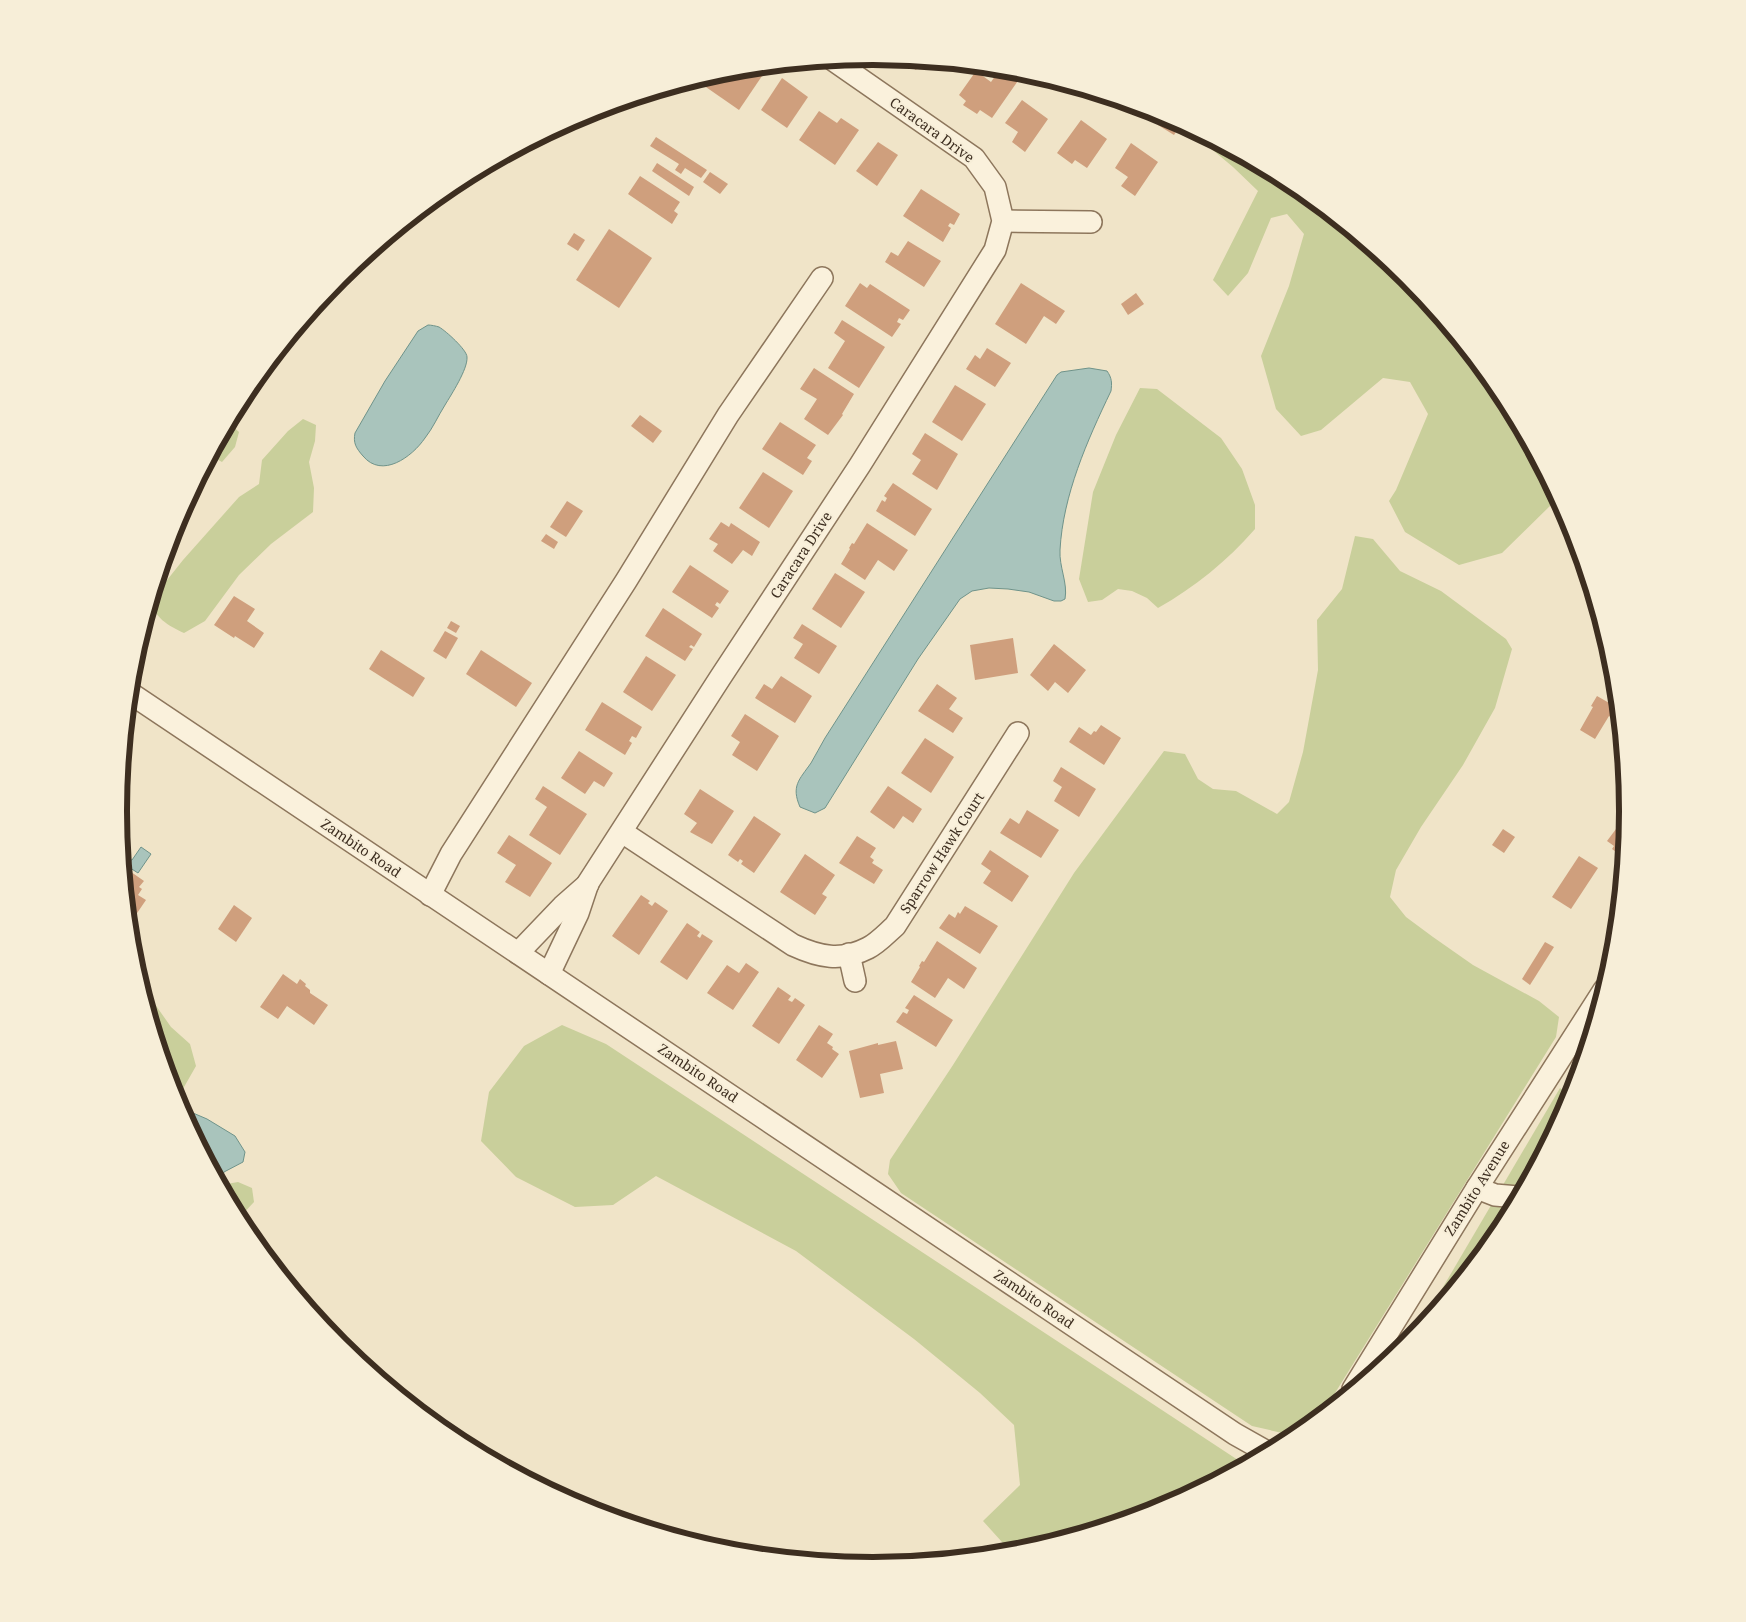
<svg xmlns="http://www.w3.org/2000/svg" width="1746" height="1622" viewBox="0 0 1746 1622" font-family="'Noto Serif',serif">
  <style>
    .green { fill: #c9cf9b }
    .water { fill: #a9c4bc; stroke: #6f938a }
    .building { fill: #cf9f7d }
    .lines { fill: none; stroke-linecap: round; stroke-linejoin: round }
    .minor-casing { stroke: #8d765c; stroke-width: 24 }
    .minor { stroke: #faf1dc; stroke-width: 21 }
    .labels { text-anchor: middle; stroke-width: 4; stroke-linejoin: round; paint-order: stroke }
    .street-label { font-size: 14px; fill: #3d2e20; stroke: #f7eed8 }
    .rim { fill: none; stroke: #3d2e20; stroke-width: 6 }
  </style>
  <rect width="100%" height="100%" fill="#f0e4c8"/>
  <g class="green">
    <polygon points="1184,126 1253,163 1317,204 1407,278 1501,392 1558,500 1553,503 1502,553 1459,565 1405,532 1389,501 1396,490 1428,414 1410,382 1383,378 1321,430 1301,436 1276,409 1261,356 1289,286 1304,234 1287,214 1271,218 1248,273 1228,296 1213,280 1258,191 1233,167"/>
    <path d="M1140,388L1157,389L1221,438L1242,469L1255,505V529C1227,561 1195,587 1158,608L1147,598L1132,591L1118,589L1102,600L1088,602L1079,579L1093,492L1116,435Z"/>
    <path d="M303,419L316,425L315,441L309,462L314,488L313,512L271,544L239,575L205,621L184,633C169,626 152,617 152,599L183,560L239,497L259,484L262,460L288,431Z"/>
    <polygon points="229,423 239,432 235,447 222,462 211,456"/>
    <polygon points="1355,536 1373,539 1400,571 1441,591 1506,639 1512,649 1495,708 1463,765 1421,827 1396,870 1390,897 1406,917 1433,937 1473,965 1539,1001 1559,1017 1556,1037 1322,1414 1307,1427 1291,1435 1252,1426 901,1193 888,1174 890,1160 953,1065 1074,873 1164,751 1185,754 1198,779 1213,789 1236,791 1277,814 1289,802 1303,752 1318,670 1317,620 1342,589"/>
    <polygon points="140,983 171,1027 190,1044 196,1066 176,1101"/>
    <polygon points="562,1025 606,1044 1244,1464 1162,1508 1020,1551 1011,1552 983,1521 1020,1485 1014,1425 980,1393 914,1339 796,1251 656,1176 613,1205 575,1207 516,1177 481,1141 489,1092 524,1046"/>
    <polygon points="1560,1088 1571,1097 1570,1100 1500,1231 1416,1333"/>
    <polygon points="238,1182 252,1188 254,1202 239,1218 221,1185"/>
    <polygon points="241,1222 249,1232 266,1239 264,1252 245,1230"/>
  </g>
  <g class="water">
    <path d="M428,325C431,325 436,326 439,327C446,331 467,350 467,357C468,369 451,395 445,405C438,416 433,428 425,438C412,457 382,479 363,456C356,448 353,443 355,433L385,381L418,331Z"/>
    <path d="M1089,368L1107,371C1112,378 1112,383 1111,391C1087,441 1063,495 1060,550C1059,567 1068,583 1065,599L1061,601H1054L1029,592L1008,589L989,588L972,591L960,599L918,659L825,808L815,813L800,807C791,786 799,780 811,763C816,755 820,746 825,738L1057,375L1061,372Z"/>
    <polygon points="141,847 151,854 138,873 124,864 127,860 132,860"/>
    <polygon points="193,1113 207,1119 235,1136 245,1152 243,1162 224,1172 219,1182 185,1118"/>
  </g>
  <g class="building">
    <polygon points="899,59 922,61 916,70"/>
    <polygon points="754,68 762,76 739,110 703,85 709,76 726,71"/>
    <polygon points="1000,69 1014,70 1022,75 992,118 980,110 977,114 963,105 966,101 959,95 976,71 991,82"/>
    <polygon points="782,78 808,97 787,128 761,110"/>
    <polygon points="1022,100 1048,119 1025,152 1012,142 1018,132 1005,123"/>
    <polygon points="819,111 837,123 841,118 859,130 835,165 799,140"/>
    <polygon points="1163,117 1179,127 1174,135 1158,125"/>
    <polygon points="1081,120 1107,139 1087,168 1075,160 1072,164 1057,153"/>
    <polygon points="656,137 707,170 701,178 685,168 681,174 675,170 679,164 650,146"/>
    <polygon points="878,142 898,155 877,186 856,171"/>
    <polygon points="1131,143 1158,162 1135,196 1121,186 1128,177 1115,168"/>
    <polygon points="657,163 694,187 689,196 652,171"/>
    <polygon points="710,172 728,184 720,194 703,182"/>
    <polygon points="640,176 680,202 674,211 678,214 672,224 628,194"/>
    <polygon points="921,189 960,214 954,225 950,223 948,226 951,228 943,242 903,216"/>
    <polygon points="609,229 652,258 619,308 576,280"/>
    <polygon points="574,233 585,240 578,251 567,244"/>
    <polygon points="908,241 941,261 924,287 885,262 891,252 898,256"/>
    <polygon points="860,283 867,288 870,284 910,310 903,320 899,318 897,322 901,324 892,337 845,306"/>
    <polygon points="1021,283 1065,311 1056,324 1044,316 1026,344 995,324"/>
    <polygon points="1136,293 1144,304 1128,315 1121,304"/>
    <polygon points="842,320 885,347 859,388 828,368 845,341 834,333"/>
    <polygon points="987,348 1011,363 995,387 966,369 975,355 980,359"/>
    <polygon points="814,368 854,394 842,414 843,415 828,435 804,419 817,399 800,389"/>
    <polygon points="955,385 986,404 962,441 932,422"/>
    <polygon points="640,415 662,431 653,443 631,426"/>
    <polygon points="780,422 816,445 807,458 812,461 803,475 762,449"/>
    <polygon points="925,433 958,454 937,490 912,474 921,460 912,454"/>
    <polygon points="763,472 793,491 769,528 739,508"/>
    <polygon points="893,483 932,509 915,536 876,511 882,500 885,502 887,498 884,496"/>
    <polygon points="567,501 583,511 566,537 550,527"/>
    <polygon points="721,522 729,527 731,523 760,542 752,556 743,550 732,564 713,551 718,544 709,539"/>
    <polygon points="867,523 908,550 894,571 878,560 865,580 841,564 850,549 849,548 852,543 854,544"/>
    <polygon points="546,534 558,542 554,549 541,541"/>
    <polygon points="690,565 729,591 720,604 717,602 715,605 719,608 712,618 672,592"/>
    <polygon points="835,573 865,592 841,628 812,609"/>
    <polygon points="234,596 255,609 247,621 264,633 254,648 235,636 234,638 214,625"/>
    <polygon points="663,608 702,634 694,647 691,645 689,647 693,649 685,661 645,636"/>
    <polygon points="451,621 460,626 456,633 447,628"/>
    <polygon points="802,624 837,646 819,674 794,658 803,644 793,638"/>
    <polygon points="445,631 458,638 446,659 433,651"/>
    <polygon points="1013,638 1018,673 975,680 970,645"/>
    <polygon points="1054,644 1086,670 1068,693 1055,682 1048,691 1030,675"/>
    <polygon points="381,650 425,678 413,697 369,669"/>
    <polygon points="481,650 532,683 516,707 466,674"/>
    <polygon points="646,656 676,675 652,711 623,692"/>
    <polygon points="781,676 812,696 795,723 755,698 764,684 772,689"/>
    <polygon points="937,684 957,698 949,709 963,718 953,733 918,711"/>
    <polygon points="1597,696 1618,708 1612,718 1609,716 1595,739 1580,730 1593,707 1591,706"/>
    <polygon points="602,702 642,727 636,738 632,736 629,741 632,743 625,755 585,730"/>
    <polygon points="745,714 779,736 757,771 732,755 740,742 731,736"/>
    <polygon points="1101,725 1121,738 1104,765 1069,742 1079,727 1091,735 1094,731 1096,732"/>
    <polygon points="925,738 954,757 931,793 901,773"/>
    <polygon points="579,751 613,773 604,787 594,781 585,794 561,778"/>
    <polygon points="1061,767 1096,789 1079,817 1054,801 1062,787 1053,781"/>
    <polygon points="543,786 587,814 560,855 529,835 547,807 535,799"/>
    <polygon points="888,786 922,809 913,823 903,816 894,829 870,812"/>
    <polygon points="700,789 734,811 712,844 690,832 697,823 684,814"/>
    <polygon points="1027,810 1059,830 1041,858 1000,833 1010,818 1019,824"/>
    <polygon points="1628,813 1624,848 1619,854 1612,849 1614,846 1607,841"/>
    <polygon points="754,816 781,834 754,873 741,864 743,861 740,859 738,862 728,855"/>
    <polygon points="1503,829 1515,837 1504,853 1492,845"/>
    <polygon points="509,835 552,863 530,897 505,882 516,865 497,853"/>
    <polygon points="857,836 876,848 870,857 874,860 872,863 883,870 874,884 839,863"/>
    <polygon points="990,850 1029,876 1012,902 983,883 991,871 981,864"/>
    <polygon points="805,854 835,875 822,894 827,897 815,915 780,892"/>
    <polygon points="1579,856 1598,868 1571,909 1552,897"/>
    <polygon points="124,867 144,881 139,887 142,889 138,895 146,900 131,922 129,920"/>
    <polygon points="641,895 650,901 648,903 652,906 655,902 668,911 639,955 612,936"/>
    <polygon points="234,905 252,918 236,942 218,929"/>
    <polygon points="965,906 998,926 980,954 939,928 949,914 955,918 958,912 960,914"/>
    <polygon points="687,923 700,932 697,936 700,938 702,934 713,941 687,980 660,962"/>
    <polygon points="937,941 977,968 964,989 948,978 935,998 911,982 920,967 919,966 922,961 924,962"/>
    <polygon points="1545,942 1554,947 1530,985 1522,979"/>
    <polygon points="746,963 759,972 733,1010 707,993 727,965 739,973"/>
    <polygon points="283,974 297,984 300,979 306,984 305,986 310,990 310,993 328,1005 314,1025 287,1006 278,1019 260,1007"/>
    <polygon points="778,987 791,996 788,1000 792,1002 795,998 805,1005 779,1044 752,1026"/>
    <polygon points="914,995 953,1020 936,1047 896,1022 903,1012 907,1014 909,1010 905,1008"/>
    <polygon points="819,1025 833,1034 827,1043 833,1047 832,1049 839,1054 822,1078 796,1060"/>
    <polygon points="896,1041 903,1069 880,1074 884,1093 860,1098 849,1051 878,1043 878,1045"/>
  </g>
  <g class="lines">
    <defs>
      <g id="minor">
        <polyline points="1003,221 1091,222"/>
        <polyline points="130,693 1235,1434 1267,1452"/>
        <path d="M622,832L793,945C819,957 841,962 868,948C878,943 887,933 895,926L1018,733"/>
        <polyline points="430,895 451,854 626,581 728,415 822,278"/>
        <polyline points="518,953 563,906 588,884"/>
        <polyline points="849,954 855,981"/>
        <polyline points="549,974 578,913 588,883 720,678 860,465 995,250 1003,221 995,187 974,158 833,60"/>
        <polyline points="1477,1188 1495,1195 1518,1197"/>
        <polyline points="1353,1389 1477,1188 1604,990"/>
      </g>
    </defs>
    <use href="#minor" class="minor-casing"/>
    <use href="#minor" class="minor"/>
  </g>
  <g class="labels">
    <g class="street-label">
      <text transform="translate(932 130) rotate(36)" y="5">Caracara Drive</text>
      <text transform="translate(801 555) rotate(-57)" y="5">Caracara Drive</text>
      <text transform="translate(361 848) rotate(34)" y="5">Zambito Road</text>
      <text transform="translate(942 853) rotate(-57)" y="5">Sparrow Hawk Court</text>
      <text transform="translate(698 1073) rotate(34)" y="5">Zambito Road</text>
      <text transform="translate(1477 1188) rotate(-58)" y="5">Zambito Avenue</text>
      <text transform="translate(1034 1299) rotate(34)" y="5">Zambito Road</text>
    </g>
  </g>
  <path d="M0 0H1746V1622H0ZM127 811a746 746 0 1 1 1492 0a746 746 0 1 1-1492 0Z" fill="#f7eed8" fill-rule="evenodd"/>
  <path class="rim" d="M127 811a746 746 0 1 1 1492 0a746 746 0 1 1-1492 0Z"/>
</svg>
